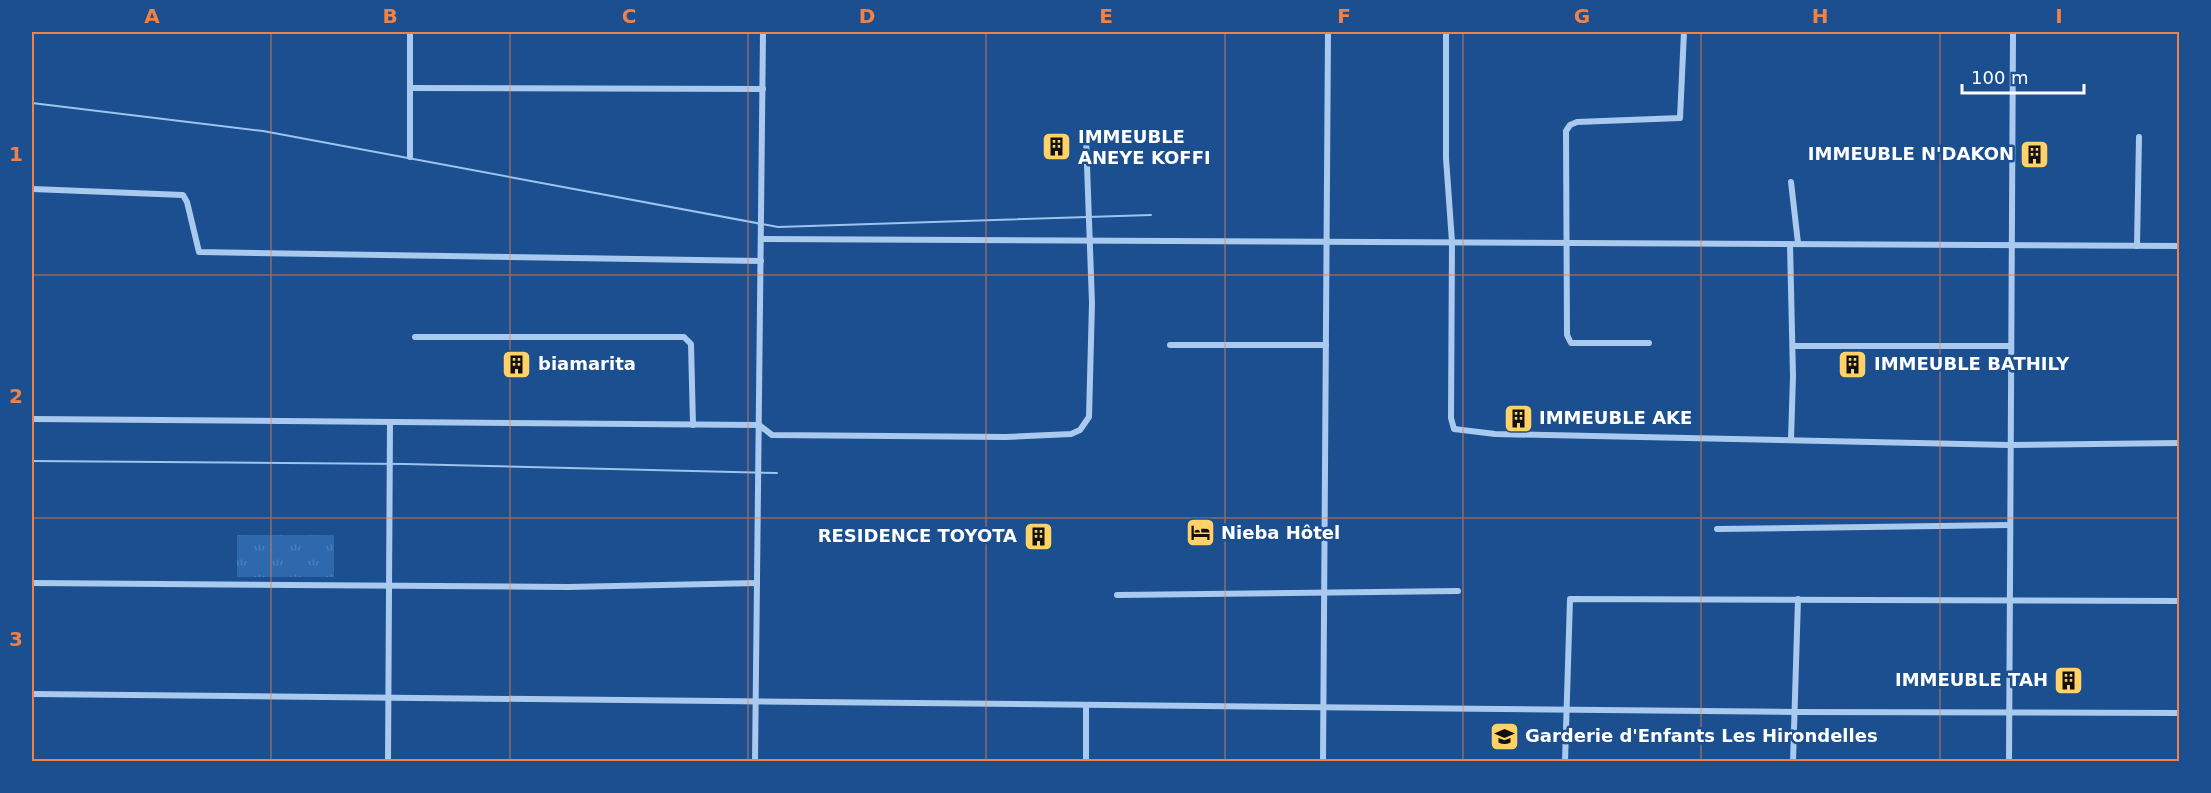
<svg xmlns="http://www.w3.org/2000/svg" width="2211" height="793" viewBox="0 0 2211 793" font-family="'DejaVu Sans',sans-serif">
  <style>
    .grass { fill: url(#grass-tufts) }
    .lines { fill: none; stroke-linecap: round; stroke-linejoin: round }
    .stream { stroke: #9cc4f0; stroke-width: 2 }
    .minor { stroke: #a9c9ee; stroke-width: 6 }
    .grid { fill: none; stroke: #ee8249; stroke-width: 1.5; stroke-opacity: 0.55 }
    .labels { text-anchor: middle; stroke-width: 5; stroke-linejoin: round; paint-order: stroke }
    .poi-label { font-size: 18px; font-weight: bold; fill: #fff; stroke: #1b4f8f; text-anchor: start }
    .neatline { fill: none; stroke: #ee8249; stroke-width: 2 }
    .grid-label { font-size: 20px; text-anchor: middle; font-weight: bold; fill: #ee8249 }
  </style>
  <defs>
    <pattern id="grass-tufts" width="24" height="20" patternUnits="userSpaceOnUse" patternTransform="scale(1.5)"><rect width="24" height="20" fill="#2e69ad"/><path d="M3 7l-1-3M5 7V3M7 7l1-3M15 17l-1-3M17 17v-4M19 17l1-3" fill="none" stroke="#4d80b9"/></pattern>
  </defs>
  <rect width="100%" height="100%" fill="#1b4f8f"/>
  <rect class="grass" x="237" y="535" width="97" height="42"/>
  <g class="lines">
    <g class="stream">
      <polyline points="32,103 263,131 778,227 1151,215"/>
      <polyline points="32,461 405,464 777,473"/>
    </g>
    <g class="minor">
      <polyline points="410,32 410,157"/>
      <polyline points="1446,32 1446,158 1452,242 1451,418 1454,429 1495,434 2009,445 2180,443"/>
      <polyline points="410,88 763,89"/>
      <polyline points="1791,182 1798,243"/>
      <polyline points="32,189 183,195 187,202 199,252 761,261"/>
      <polyline points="761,239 2180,246"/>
      <polyline points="1790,244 1793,376 1791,439"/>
      <polyline points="2137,246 2139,137"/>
      <polyline points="415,337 684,337 691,344 693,425"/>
      <polyline points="1649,343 1571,343 1567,335 1566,131 1570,125 1577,122 1680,118 1684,32"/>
      <polyline points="1170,345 1326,345"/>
      <polyline points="1793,346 2010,346"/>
      <polyline points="32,419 759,425 772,435 1006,437 1071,434 1080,430 1089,417 1092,303 1086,138"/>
      <polyline points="1717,529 2010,525"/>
      <polyline points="32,583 568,587 757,583"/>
      <polyline points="1117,595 1458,591"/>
      <polyline points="32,694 1794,712 2180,713"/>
      <polyline points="1086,706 1086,762"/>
      <polyline points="388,762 390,422"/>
      <polyline points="755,762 763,32"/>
      <polyline points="1323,762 1328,32"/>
      <polyline points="1565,762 1570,599 2180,601"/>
      <polyline points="1793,762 1798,599"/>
      <polyline points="2009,762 2013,32"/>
    </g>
  </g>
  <path class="grid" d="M271,32V762M510,32V762M748,32V762M986,32V762M1225,32V762M1463,32V762M1701,32V762M1940,32V762M32,275H2180M32,518H2180"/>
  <defs>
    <symbol id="building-square" viewBox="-11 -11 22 22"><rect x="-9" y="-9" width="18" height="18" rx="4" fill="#ffd166" stroke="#1b4f8f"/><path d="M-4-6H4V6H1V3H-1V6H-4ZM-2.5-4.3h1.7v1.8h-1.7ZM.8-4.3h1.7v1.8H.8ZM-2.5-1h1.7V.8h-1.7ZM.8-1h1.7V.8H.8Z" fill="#111"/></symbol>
    <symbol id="hotel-square" viewBox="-11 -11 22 22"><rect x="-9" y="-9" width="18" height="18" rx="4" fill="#ffd166" stroke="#1b4f8f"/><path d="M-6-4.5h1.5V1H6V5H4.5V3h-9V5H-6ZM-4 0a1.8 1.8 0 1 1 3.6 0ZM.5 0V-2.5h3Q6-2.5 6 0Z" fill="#111"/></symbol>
    <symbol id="school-square" viewBox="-11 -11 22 22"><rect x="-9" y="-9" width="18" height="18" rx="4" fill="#ffd166" stroke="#1b4f8f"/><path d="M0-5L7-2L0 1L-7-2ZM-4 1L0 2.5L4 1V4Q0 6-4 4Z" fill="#111"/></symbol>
  </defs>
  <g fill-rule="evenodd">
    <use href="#building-square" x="1040" y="130" width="33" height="33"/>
    <use href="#building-square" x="2018" y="138" width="33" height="33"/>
    <use href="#building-square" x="500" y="348" width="33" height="33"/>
    <use href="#building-square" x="1836" y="348" width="33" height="33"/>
    <use href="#building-square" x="1502" y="402" width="33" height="33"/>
    <use href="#hotel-square" x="1184" y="516" width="33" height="33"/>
    <use href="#building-square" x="1022" y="520" width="33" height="33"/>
    <use href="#building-square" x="2052" y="664" width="33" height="33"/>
    <use href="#school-square" x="1488" y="720" width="33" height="33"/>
  </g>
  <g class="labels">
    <g class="poi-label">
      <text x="1078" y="143">IMMEUBLE<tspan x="1078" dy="21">ANEYE KOFFI</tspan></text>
      <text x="2014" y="160" text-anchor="end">IMMEUBLE N'DAKON</text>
      <text x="538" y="370">biamarita</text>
      <text x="1874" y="370">IMMEUBLE BATHILY</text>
      <text x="1539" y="424">IMMEUBLE AKE</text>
      <text x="1221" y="539">Nieba Hôtel</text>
      <text x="1017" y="542" text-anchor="end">RESIDENCE TOYOTA</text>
      <text x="2048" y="686" text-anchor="end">IMMEUBLE TAH</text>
      <text x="1525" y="742">Garderie d'Enfants Les Hirondelles</text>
    </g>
  </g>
  <rect width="2211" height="793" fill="none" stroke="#1b4f8f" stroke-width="66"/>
  <path d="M1962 84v9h122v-9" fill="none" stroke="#ffffff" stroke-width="3"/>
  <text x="1971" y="84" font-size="18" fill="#ffffff" stroke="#1b4f8f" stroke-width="4.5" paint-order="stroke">100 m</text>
  <rect x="33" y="33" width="2145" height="727" class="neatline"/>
  <g class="grid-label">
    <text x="152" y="23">A</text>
    <text x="390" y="23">B</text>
    <text x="629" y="23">C</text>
    <text x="867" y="23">D</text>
    <text x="1106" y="23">E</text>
    <text x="1344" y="23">F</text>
    <text x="1582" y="23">G</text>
    <text x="1820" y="23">H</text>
    <text x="2059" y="23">I</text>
    <text x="16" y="161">1</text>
    <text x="16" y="403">2</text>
    <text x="16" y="646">3</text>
  </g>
</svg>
